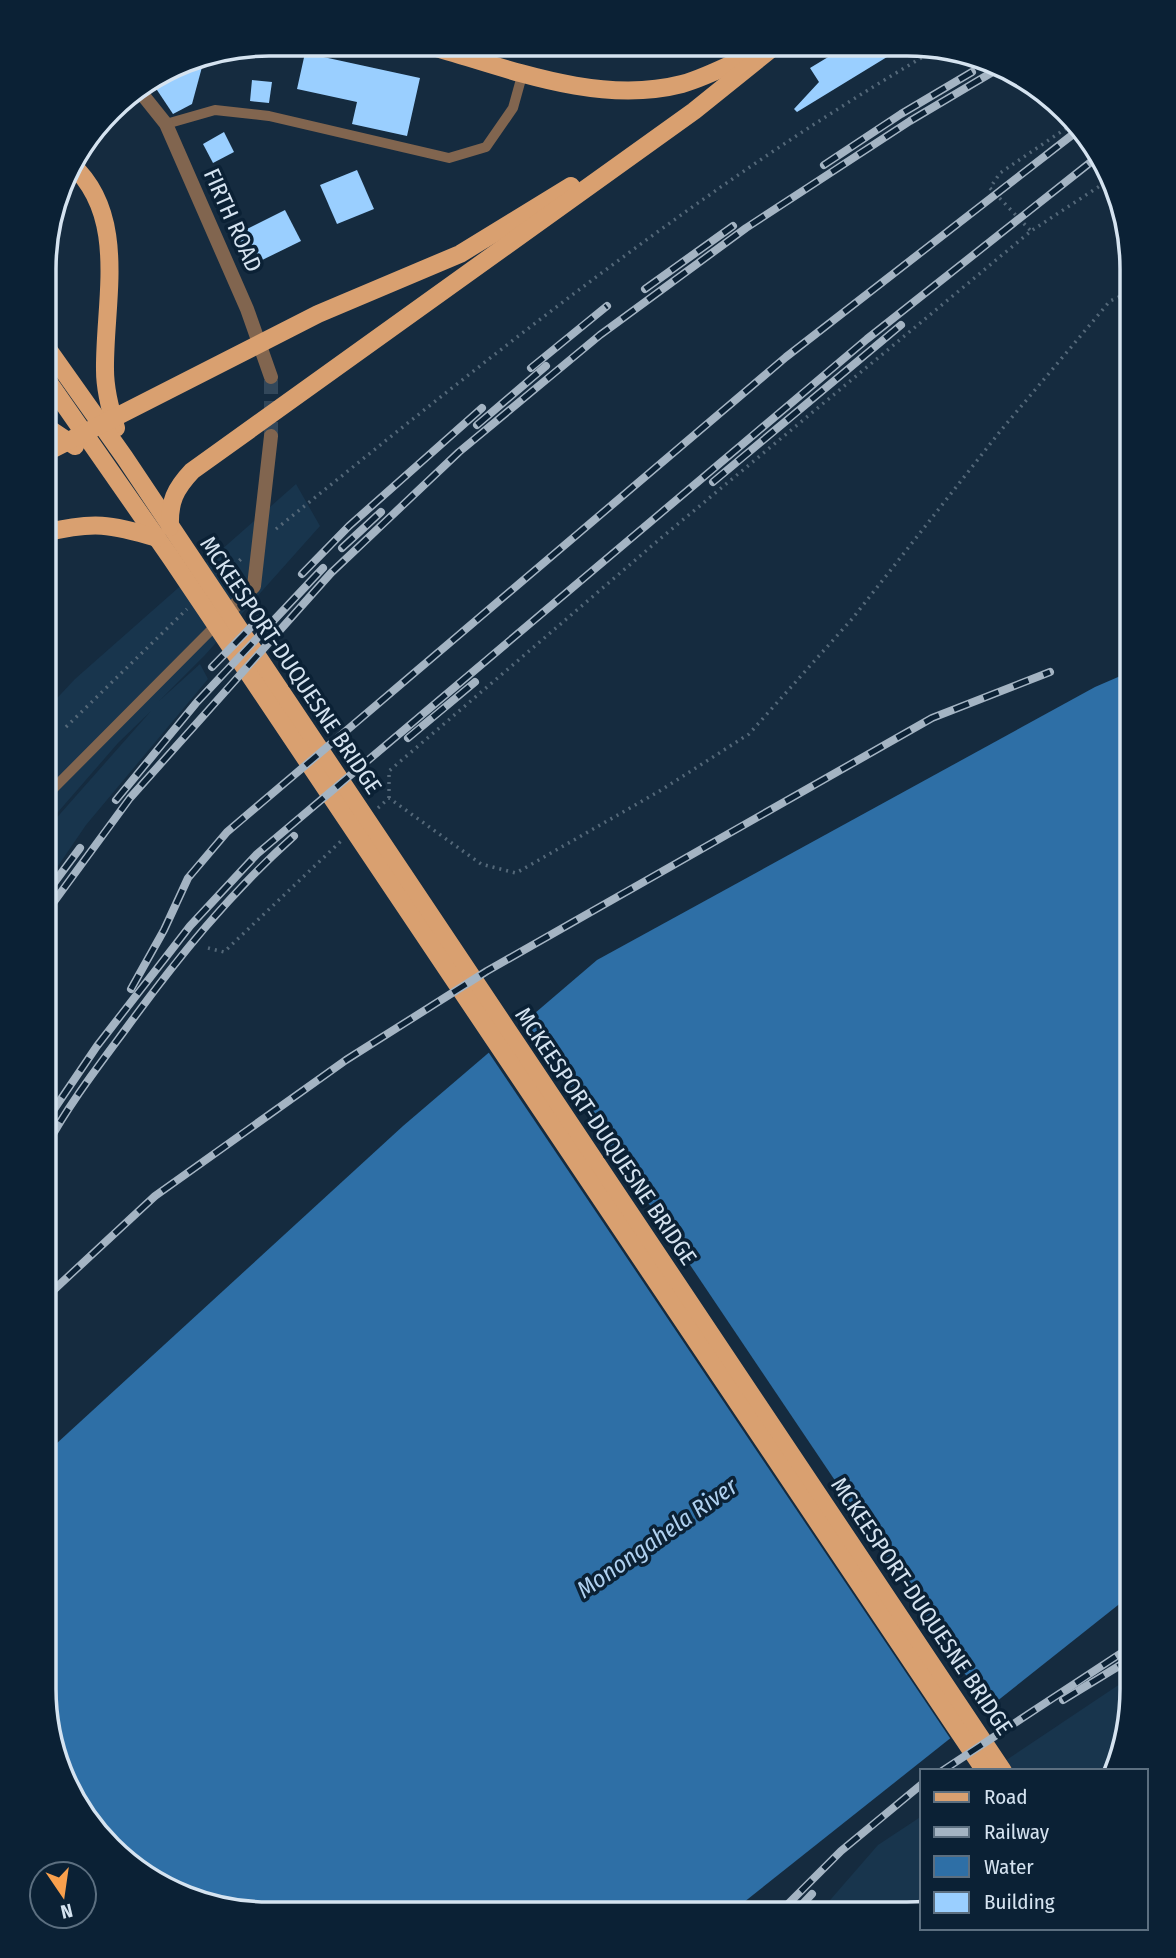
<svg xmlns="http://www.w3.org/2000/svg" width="1176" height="1958" viewBox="0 0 1176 1958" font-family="'Fira Sans Condensed',sans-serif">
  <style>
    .built { fill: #18354d }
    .water { fill: #2e6fa6 }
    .pier { fill: #152b3f }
    .building { fill: #9acfff }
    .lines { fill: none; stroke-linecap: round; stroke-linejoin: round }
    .street-tunnel { stroke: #32475a; stroke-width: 14; stroke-dasharray: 14 7; stroke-linecap: butt }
    .path { stroke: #546879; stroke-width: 3.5; stroke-dasharray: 2 5; stroke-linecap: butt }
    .lane { stroke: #81654f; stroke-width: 10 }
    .street { stroke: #81654f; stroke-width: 14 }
    .primary { stroke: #d9a070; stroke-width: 18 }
    .rail-casing { stroke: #a4b4c3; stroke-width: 8 }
    .rail { stroke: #0b2135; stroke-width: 5; stroke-dasharray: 16; stroke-linecap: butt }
    .labels { text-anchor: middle; stroke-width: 7; stroke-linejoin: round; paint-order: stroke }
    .street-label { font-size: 23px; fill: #d5e3f0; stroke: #0b2135 }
    .water-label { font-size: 24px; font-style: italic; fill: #b0d1f0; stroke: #0b2135 }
    .rim { fill: none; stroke: #d5e3f0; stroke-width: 3.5 }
  </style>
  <rect width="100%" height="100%" fill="#152b3f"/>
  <g class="built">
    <polygon points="296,484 320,526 205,655 159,701 200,664 208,679 86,825 45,885 45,831 151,711 118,743 45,827 45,711 75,679"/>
    <polygon points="1132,1676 1132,1704 1116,1771 990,1771"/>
    <polygon points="922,1816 922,1911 908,1914 818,1914 878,1845"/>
  </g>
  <polygon class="water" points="1132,671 1132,1594 729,1914 240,1912 132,1868 61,1775 44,1689 44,1455 403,1126 597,960 1095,687"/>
  <polygon class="pier" points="524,1018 990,1711 952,1741 487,1050"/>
  <g class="building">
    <polygon points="848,45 905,46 797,112 794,109 819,82 810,68"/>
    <polygon points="305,53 420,78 407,136 352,124 357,102 297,89"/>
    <polygon points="205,56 192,104 173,114 151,81 183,61"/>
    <polygon points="252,80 272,82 269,103 250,101"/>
    <polygon points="224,132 234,152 213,163 203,144"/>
    <polygon points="357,170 374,209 337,224 320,185"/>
    <polygon points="285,210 301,241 252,265 237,234"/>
  </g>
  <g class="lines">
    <polyline class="street-tunnel" points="271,436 271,377"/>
    <g class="path">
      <polyline points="1030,230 990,188 1000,173 1071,125"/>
      <path d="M276,529C489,357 703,184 940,47"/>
      <polyline points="224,575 241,559"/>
      <polyline points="66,727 187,609"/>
      <polyline points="389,798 389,771 661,538 1031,231 1112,178"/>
      <polyline points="378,808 389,798 481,864 516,873 658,792 749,734 852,619 1002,429 1110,301 1132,291"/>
      <polyline points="208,948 224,952 341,841"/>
    </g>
    <g class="lane">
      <polyline points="166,124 215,110 269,116 449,158 486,147 513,108 523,72"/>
      <polyline points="45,797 217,624"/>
    </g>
    <g class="street">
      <polyline points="138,89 166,124 247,309 271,377"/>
      <polyline points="221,620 254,586 271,436"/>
    </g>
    <g class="primary">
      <path d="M423,44C505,67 597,106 682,84C707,77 733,63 757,52"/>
      <polyline points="676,45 709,45"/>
      <path d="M71,164C129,216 104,302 105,370C105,389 110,409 116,428"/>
      <polyline points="45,345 125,458 1003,1771"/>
      <polyline points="45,377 171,558 985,1771"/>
      <polyline points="45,426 75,446"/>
      <polyline points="45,453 318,314 460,254 571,186"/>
      <path d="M170,527C169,502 175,489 192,471L694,111L776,45"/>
      <path d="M45,533C93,521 111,524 157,538"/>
    </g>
    <defs>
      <g id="rail">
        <polyline points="824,165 901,114 972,72"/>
        <polyline points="645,289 733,226"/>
        <polyline points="531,368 607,306"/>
        <polyline points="477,425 546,366"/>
        <polyline points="713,482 901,325"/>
        <polyline points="342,548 381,512"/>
        <polyline points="302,574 349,526 482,408"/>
        <polyline points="212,667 259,619"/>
        <polyline points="408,738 475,682"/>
        <polyline points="116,800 197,702 323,568"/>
        <polyline points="45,895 80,848"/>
        <polyline points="45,914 130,798 331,573 459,452 600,335 746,228 910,121 996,70"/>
        <polyline points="131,989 164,930 188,878 227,832 786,357 1076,132"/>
        <polyline points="44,1124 97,1046 190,926 257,854 867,339 1096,158"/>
        <path d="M44,1150C67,1107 96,1069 125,1030C176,960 229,894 294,836"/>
        <polyline points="44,1299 155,1196 346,1060 487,971 932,718 1050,672"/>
        <polyline points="1063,1700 1132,1658"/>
        <polyline points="942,1771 1132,1646"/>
        <polyline points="778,1914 841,1851 922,1784"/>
        <polyline points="793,1914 812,1894"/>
      </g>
    </defs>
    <use href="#rail" class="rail-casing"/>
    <use href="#rail" class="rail"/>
  </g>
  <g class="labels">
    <g class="street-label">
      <text transform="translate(233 220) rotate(66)" y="8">FIRTH ROAD</text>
      <text transform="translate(291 665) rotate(56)" y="8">MCKEESPORT-DUQUESNE BRIDGE</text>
      <text transform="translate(606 1136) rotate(56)" y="8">MCKEESPORT-DUQUESNE BRIDGE</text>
      <text transform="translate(922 1606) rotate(56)" y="8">MCKEESPORT-DUQUESNE BRIDGE</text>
    </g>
    <g class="water-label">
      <text transform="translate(657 1538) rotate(-35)" y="8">Monongahela River</text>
    </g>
  </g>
  <path d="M0 0H1176V1958H0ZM269 56H907A213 213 0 0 1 1120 269V1689A213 213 0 0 1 907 1902H269A213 213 0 0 1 56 1689V269A213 213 0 0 1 269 56Z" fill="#0b2135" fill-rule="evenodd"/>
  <path class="rim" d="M269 56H907A213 213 0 0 1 1120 269V1689A213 213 0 0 1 907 1902H269A213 213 0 0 1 56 1689V269A213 213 0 0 1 269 56Z"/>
  <rect x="920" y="1769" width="228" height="161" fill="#0b2135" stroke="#5c6f80" stroke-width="2"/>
  <rect x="934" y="1792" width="35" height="10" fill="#d9a070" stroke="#5c6f80" stroke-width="2"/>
  <text x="984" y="1804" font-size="21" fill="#d5e3f0">Road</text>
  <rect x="934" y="1827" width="35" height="10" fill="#a4b4c3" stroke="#5c6f80" stroke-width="2"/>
  <text x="984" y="1839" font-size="21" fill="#d5e3f0">Railway</text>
  <rect x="934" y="1856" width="35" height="21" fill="#2e6fa6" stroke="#5c6f80" stroke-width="2"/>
  <text x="984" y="1874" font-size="21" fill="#d5e3f0">Water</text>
  <rect x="934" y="1892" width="35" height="21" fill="#9acfff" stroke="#5c6f80" stroke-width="2"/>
  <text x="984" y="1909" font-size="21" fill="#d5e3f0">Building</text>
  <g transform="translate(63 1895) rotate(167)"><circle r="33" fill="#0b2135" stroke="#5c6f80" stroke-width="2"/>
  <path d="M0-5L12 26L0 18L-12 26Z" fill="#f9a04d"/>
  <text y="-10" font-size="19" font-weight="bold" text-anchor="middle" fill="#d5e3f0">N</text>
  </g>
</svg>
